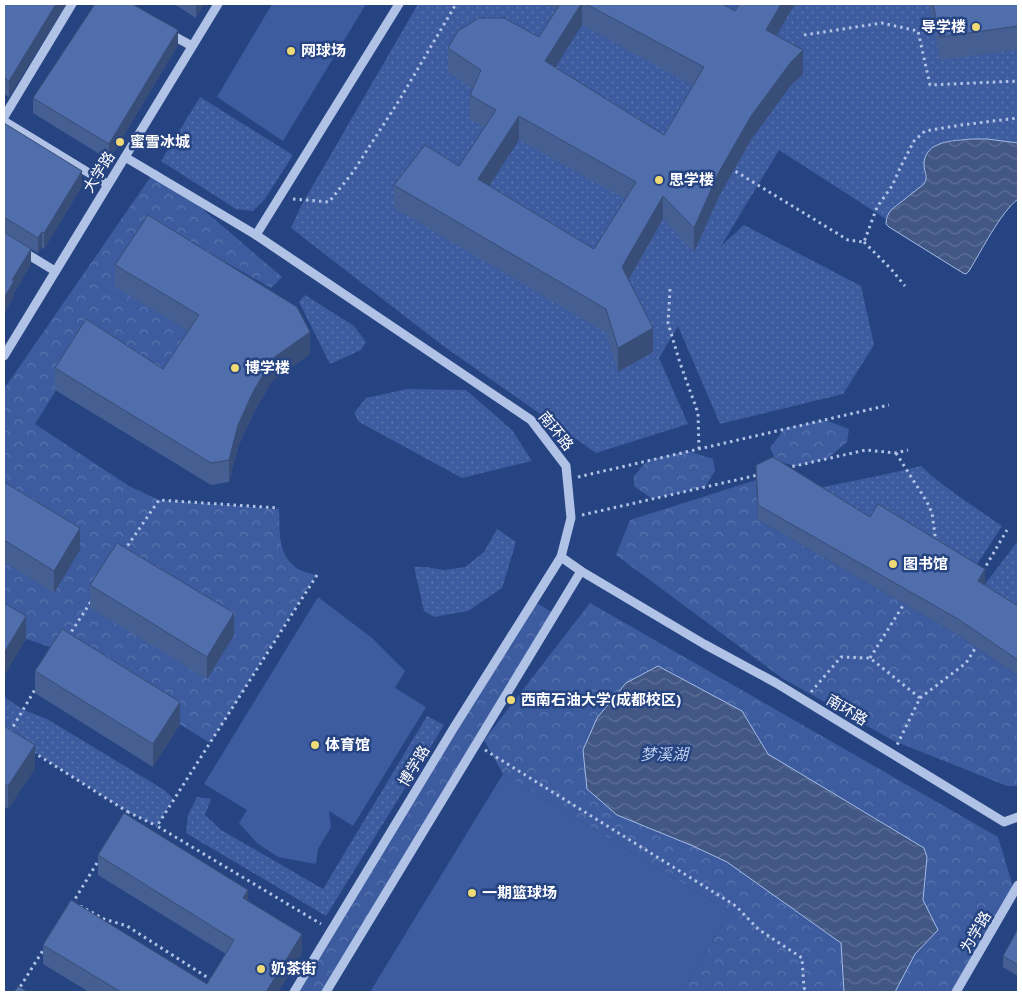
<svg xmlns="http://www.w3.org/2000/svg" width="1022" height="996" viewBox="0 0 1022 996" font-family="'Noto Sans','Noto Sans SC',sans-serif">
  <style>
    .grass { fill: url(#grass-dots) }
    .forest { fill: url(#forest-crowns) }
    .pitch { fill: #3c5c9f }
    .water { fill: url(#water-waves); stroke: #a5bce7 }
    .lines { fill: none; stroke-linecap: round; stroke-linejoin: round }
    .path { stroke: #b0c2e6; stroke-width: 3; stroke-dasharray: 2.5 4; stroke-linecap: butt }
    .minor { stroke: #b0c2e6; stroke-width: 9 }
    .wall { fill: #455f93; fill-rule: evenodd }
    .shaded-wall { fill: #384d78 }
    .building { fill: #506eab; stroke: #384d78; fill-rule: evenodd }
    .poi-dot { fill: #efda76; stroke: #274482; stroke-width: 2 }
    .labels { text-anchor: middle; stroke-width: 5; stroke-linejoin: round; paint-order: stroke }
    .poi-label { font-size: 15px; font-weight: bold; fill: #fff; stroke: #274482; text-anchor: start }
    .street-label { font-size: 15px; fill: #fff; stroke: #274482 }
    .water-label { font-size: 16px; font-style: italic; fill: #bbcdee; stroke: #274482 }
  </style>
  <defs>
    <pattern id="grass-dots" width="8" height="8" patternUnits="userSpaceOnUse" patternTransform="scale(1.25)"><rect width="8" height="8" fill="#3c5c9f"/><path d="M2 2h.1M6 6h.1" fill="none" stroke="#5974ad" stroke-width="1.8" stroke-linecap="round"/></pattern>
    <pattern id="forest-crowns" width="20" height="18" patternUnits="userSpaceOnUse" patternTransform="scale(1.25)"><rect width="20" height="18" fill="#3c5c9f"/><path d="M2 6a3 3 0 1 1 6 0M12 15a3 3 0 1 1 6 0" fill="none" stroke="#5974ad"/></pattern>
    <pattern id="water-waves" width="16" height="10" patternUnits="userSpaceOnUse" patternTransform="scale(1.25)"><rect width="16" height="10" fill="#425784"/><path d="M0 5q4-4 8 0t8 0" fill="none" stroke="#5e7096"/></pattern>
  </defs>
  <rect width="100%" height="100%" fill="#274482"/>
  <g class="grass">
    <path d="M418,4H1018V143C991,139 962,135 935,145L924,167C927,174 928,177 924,184L888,214L886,219L779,150L721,246L744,225L861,286L874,345L843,394L720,424L678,326L659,358L688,424L596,453L442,345L291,228L301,206Z"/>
    <polygon points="200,97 293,155 265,199 253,211 236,209 161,161"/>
    <polygon points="305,295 354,326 366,342 361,350 330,364 299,302"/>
    <polygon points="407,389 466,390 512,430 532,461 462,478 359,422 354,413 366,398"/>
    <path d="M921,466C945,489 974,506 1002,526L970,575L870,532L814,489L887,474Z"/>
    <polygon points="497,529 516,542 502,588 468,611 434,617 424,611 414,567 425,567 445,570 465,567 484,552"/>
    <polygon points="1018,541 1018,621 978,596 985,584"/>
    <polygon points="4,697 24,710 47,719 166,791 173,799 157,826 128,812 4,733"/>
    <polygon points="427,716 444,725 326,916 186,833 188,815 197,797 211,799 205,815 221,830 323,889"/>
  </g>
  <g class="forest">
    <path d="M156,169L282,277L271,288L158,224L199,337L163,391L86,342L35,424L129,486L159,500L279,509C280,529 277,552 294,566C299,571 309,573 316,575L210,743L62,651L26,639L4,625V389Z"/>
    <polygon points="825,420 849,429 847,442 827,459 796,466 776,461 770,448 785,428"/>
    <polygon points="688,451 713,459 715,471 705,487 652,499 634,486 634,476 648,460"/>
    <polygon points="756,480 758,520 958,635 1018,676 1018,786 1007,786 894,741 782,678 616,555 630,520"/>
    <polygon points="535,602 553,613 323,992 297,992"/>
    <polygon points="590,603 998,837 1014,890 954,992 682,992 730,912 503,774 484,740"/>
  </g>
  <g class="pitch">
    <polygon points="272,4 366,4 283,141 217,97"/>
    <polygon points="318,597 372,638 405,671 395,688 426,707 353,826 329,811 331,827 318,849 316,864 278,857 257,843 239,823 247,810 204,784"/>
    <polygon points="503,774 730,912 682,992 370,992"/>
  </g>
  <g class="water">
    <path d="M971,139H987L1018,143V199C1000,213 982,250 969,271L966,274L963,273L889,227L886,224C886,218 888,214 891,210L924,184C929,176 924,173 924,165C924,140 954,141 971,139Z"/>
    <polygon points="658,666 742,711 768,754 924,848 927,857 923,900 938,930 915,954 895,992 844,992 841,943 727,862 693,846 617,815 587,789 583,750 597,718 626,683"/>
  </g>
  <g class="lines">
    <g class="path">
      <polyline points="804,35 882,23 918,31 930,85 1018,81"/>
      <polyline points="730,168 848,240 864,242 877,207 892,186 901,166 914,141 925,131 961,125 1018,118"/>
      <polyline points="293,199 329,202 353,172 400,99 456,4"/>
      <polyline points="864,242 891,269 905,286"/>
      <polyline points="670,289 668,323 680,363 698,413 699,449"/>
      <polyline points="896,453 927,502 932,513 936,543"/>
      <polyline points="786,468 866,450 896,453 908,450"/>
      <polyline points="578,477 889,405"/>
      <polyline points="582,515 758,475"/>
      <polyline points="124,551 159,500 279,508"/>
      <polyline points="983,571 1007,530"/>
      <polyline points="317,575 157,826 321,924"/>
      <polyline points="68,637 92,600"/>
      <polyline points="870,658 904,604"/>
      <polyline points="811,692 841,657 870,658 920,698 897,745"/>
      <polyline points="920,698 966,663 976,647"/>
      <polyline points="10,732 37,686"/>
      <polyline points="485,750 736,906 758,929 802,958 804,988 808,992"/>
      <polyline points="33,752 128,812"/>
      <polyline points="124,818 128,812 157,826"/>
      <polyline points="72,904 100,858"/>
      <polyline points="80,906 104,919 127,926 213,981"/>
      <polyline points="17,992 45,947"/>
    </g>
    <g class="minor">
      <polyline points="399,4 256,235 531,420 566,466 571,518 561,557 581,571 704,644 776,683 1004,822 1018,817"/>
      <polyline points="168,33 192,46"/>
      <polyline points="4,117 72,4"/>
      <polyline points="4,121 107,184"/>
      <polyline points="125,157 256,235"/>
      <polyline points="4,240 55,271"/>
      <polyline points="4,356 218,4"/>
      <polyline points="294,992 453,729 561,557"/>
      <polyline points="326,992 581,571"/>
      <polyline points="956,992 1018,885"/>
    </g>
  </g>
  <g class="wall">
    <polygon points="4,4 66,4 9,97 4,94"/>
    <polygon points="174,4 204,4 196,18"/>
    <path d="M547,4H722L735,11L739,4H795L776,35L803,74L791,85L751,140L719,196L694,252L663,219L629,280L653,352L618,372L606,333L394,208V185L459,166L484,127L470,119V95L473,89L448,72V48L539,37L556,10ZM582,25L693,86L664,135L555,67ZM519,140L625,199L594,249L489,186Z"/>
    <polygon points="929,4 1018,4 1018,50 940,60"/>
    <polygon points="178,45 109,160 33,113 33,98"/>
    <polygon points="4,123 82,186 44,249 42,247 38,253 31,249 31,264 14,293 14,297 4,313"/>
    <polygon points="115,265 310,354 272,381 253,414 238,447 229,482 211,485 55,390 55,368 163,369 188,331 115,287"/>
    <polygon points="756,465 870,517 985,584 984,585 1018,606 1018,676 958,635 758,520 756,480"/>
    <polygon points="4,482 80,550 54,593 4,562"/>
    <polygon points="90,585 234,635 207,679 90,608"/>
    <polygon points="35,671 180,724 153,767 35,693"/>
    <polygon points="4,726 35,768 8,809 4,806"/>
    <polygon points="98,855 248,900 302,953 278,992 89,992 43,964 43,945 207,984 226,954 98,875"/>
    <polygon points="1018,929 1018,976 1003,967 1003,956"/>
  </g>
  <g class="shaded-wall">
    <polygon points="56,4 66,4 9,97 9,81"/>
    <polygon points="196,4 204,4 196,18"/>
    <polygon points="581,4 582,4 582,25 545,84 545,61"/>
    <polygon points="781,4 795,4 766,53 766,30"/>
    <polygon points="178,30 178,45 109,160 109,144"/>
    <polygon points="803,50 803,74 791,85 751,140 719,196 694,252 694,228 719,172 751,116 791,62"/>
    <polygon points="519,116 519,140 478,203 478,179"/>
    <polygon points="82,171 82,186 44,249 44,233"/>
    <polygon points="663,196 663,219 622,291 622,267"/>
    <polygon points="42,232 42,247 38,253 38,238"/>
    <polygon points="31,249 31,264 14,293 14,297 4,313 4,298 12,280"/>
    <polygon points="653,328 653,352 618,372 618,348"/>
    <polygon points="310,332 310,354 272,381 253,414 238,447 229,482 229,460 238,425 253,392 272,359"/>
    <polygon points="80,528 80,550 54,593 54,571"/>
    <polygon points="985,569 985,584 978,596 978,581"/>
    <polygon points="234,613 234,635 207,679 207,657"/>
    <polygon points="26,616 26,639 4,676 4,653"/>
    <polygon points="180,702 180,724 153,767 153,744"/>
    <polygon points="35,745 35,768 8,809 8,786"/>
    <polygon points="248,890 248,910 243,898"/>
    <polygon points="302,934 302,953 278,992 266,992"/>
  </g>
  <g class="building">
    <polygon points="4,4 56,4 9,81 4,78"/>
    <polygon points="95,4 132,4 178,30 109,144 33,98"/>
    <path d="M560,4H581L545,61L664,135L704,67L586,4H722L735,11L739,4H781L766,30L803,50L791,62L751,116L719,172L694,228L663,196L622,267L653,328L618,348L606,309L394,185L425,145L459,166L496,110L470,95L481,70L448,48L458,31L479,18H504L539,37ZM519,116L636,182L594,249L478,179Z"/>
    <polygon points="933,4 1018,4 1018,26 940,37"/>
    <polygon points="4,123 82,171 44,233 42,232 38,238 7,219 4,218"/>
    <polygon points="148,215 297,307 310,332 272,359 253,392 238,425 229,460 211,463 55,368 86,319 163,369 199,315 115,265"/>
    <polygon points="4,232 31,249 12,280 14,281 4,298"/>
    <polygon points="773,457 870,517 878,504 985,569 978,581 1018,606 1018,660 958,619 758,505 756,465"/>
    <polygon points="4,482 80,528 54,571 4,540"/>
    <polygon points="117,543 234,613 207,657 90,585"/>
    <polygon points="4,603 26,616 4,653"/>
    <polygon points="62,629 180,702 153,744 35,671"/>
    <polygon points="4,726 35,745 8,786 4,784"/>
    <polygon points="124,813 248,890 243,898 302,934 266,992 121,992 43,945 71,900 207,984 234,940 98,855"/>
    <polygon points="1018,929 1018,965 1003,956"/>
    <polygon points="18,986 28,992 14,992"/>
  </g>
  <g class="poi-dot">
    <circle cx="976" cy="27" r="5"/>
    <circle cx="291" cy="51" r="5"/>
    <circle cx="120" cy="142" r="5"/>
    <circle cx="659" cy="180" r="5"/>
    <circle cx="235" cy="368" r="5"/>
    <circle cx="893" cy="564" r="5"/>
    <circle cx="511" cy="700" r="5"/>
    <circle cx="315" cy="745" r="5"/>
    <circle cx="472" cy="893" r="5"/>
    <circle cx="261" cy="969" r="5"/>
  </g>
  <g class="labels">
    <g class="poi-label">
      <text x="966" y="32" text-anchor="end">导学楼</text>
      <text x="301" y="56">网球场</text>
      <text x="130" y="147">蜜雪冰城</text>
      <text x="669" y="185">思学楼</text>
      <text x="245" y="373">博学楼</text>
      <text x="903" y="569">图书馆</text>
      <text x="521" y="705">西南石油大学(成都校区)</text>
      <text x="325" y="750">体育馆</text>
      <text x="482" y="898">一期篮球场</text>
      <text x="271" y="974">奶茶街</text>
    </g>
    <g class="street-label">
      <text transform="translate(99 172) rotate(-58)" y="5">大学路</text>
      <text transform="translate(556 431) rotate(51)" y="5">南环路</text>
      <text transform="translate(847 710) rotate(31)" y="5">南环路</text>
      <text transform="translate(414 766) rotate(-59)" y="5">博学路</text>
      <text transform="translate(976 932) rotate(-60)" y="5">为学路</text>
    </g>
    <g class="water-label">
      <text x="664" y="760">梦溪湖</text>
    </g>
  </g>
  <rect width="1022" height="996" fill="none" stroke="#ffffff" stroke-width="10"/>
</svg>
